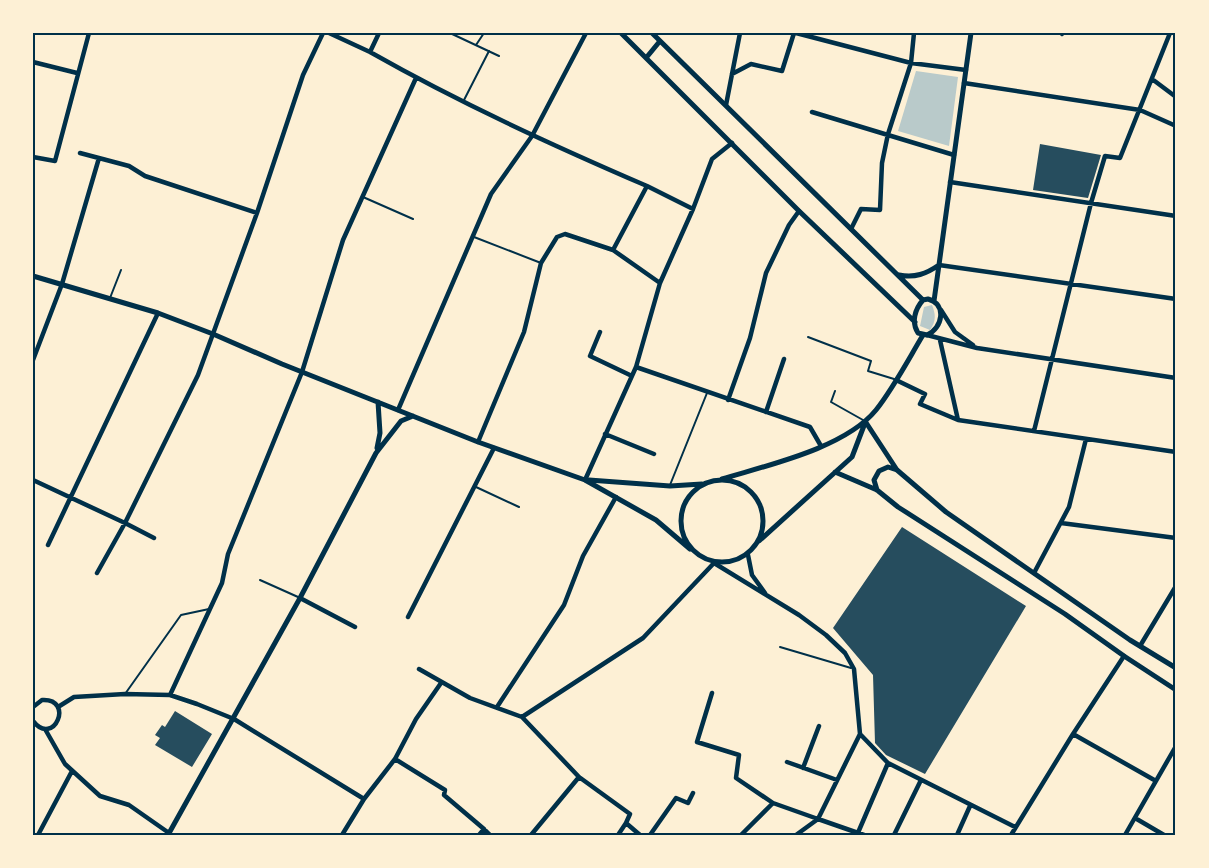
<svg xmlns="http://www.w3.org/2000/svg" width="1209" height="868" viewBox="0 0 1209 868" font-family="Ubuntu,sans-serif">
<style>
.green{fill:#b9caca}
.building{fill:#264d5e}
.lines{fill:none;stroke-linecap:round;stroke-linejoin:round}
.service{stroke:#003049;stroke-width:2}
.minor{stroke:#003049;stroke-width:4.5}
.tertiary{stroke:#003049;stroke-width:5}
.neatline{fill:none;stroke:#003049;stroke-width:2}
</style>
<rect width="100%" height="100%" fill="#fdf0d5"/>
<path class="green" d="M 916,71 L 958,77 L 949,146 L 898,131 Z
M 932,305 C 936,315 936,321 930,330 L 920,326 L 924,307 Z"/>
<path class="building" d="M 1040,144 L 1101,155 L 1088,198 L 1033,190 Z
M 902,527 L 1026,606 L 925,774 L 886,755 L 875,743 L 873,675 L 833,628 Z
M 175,711 L 212,734 L 192,767 L 155,745 L 160,738 L 155,735 L 162,725 L 165,727 Z"/>
<g class="lines">
<path class="service" d="M 450,33 L 499,56
M 476,45 L 484,33
M 463,102 L 489,51
M 363,197 L 413,219
M 474,237 L 541,263
M 110,298 L 121,270
M 808,337 L 871,361 L 868,371 L 894,379
M 835,391 L 831,402 L 863,420
M 670,485 L 707,393
M 476,487 L 519,507
M 260,580 L 298,597
M 780,647 L 851,668
M 125,694 L 181,615 L 209,609"/>
<path class="minor" d="M 329,33 L 370,52
M 379,33 L 370,52 C 460,103 552,145 647,186
M 796,33 L 911,63 L 966,70
M 1062,34 L 1063,33
M 33,62 L 77,73
M 732,74 L 751,64 L 782,71 L 794,33
M 1152,79 L 1176,97
M 964,83 L 1140,110 L 1176,126
M 726,105 L 740,33
M 812,112 L 954,155
M 80,153 L 129,166 L 145,176 L 257,213
M 33,157 L 55,161 L 89,33
M 950,182 L 1176,216
M 851,229 L 861,209 L 880,210 L 882,163 L 888,134 L 911,63 L 914,33
M 939,265 L 1176,299
M 660,283 L 613,250 L 647,186 L 693,209
M 941,310 L 955,332 L 973,345
M 600,332 L 590,356 L 632,376
M 927,335 L 977,348 L 1176,378
M 940,340 L 958,420
M 33,360 L 62,284 L 99,158
M 636,367 L 810,427 L 821,446
M 896,380 L 925,394 L 920,404 L 958,420 L 1176,452
M 728,400 L 750,338 L 766,273 L 789,225 L 799,211
M 398,410 L 491,194 L 532,136 L 586,33
M 766,412 L 784,359
M 1034,431 L 1091,203 L 1105,156 L 1120,158 L 1170,33
M 605,434 L 654,454
M 478,442 L 524,332 L 541,263 L 557,237 L 565,234 L 613,250
M 33,480 L 125,523 L 154,538
M 585,480 L 636,367 L 660,283 L 693,209 L 712,159 L 732,143
M 1061,523 L 1176,538
M 48,545 L 158,313
M 748,555 L 752,575 L 765,593
M 97,573 L 125,523 L 198,375 L 257,213 L 303,75 L 323,33
M 1034,573 L 1069,507 L 1086,439
M 300,598 L 355,627
M 408,617 L 494,448
M 1140,646 L 1176,586
M 419,669 L 470,698 L 522,717 L 579,777 L 630,814 L 626,823
M 712,693 L 697,742 L 739,755 L 736,778 L 773,803
M 170,695 L 222,583 L 228,554 L 302,372 L 343,240 L 416,78
M 33,707 L 42,700 C 75,698 54,748 33,721
M 58,707 L 74,697 L 125,694 L 170,695 L 197,704 L 234,719 L 364,799
M 497,707 L 564,605 L 583,556 L 616,497
M 522,717 L 643,638 L 714,563 L 799,615 L 826,635 L 845,653 L 854,669 L 860,734 L 888,763 L 1015,827
M 45,729 L 65,764 L 100,796 L 129,805 L 169,833
M 1073,734 L 1156,781
M 395,759 L 445,790 L 444,795 L 484,829
M 787,762 L 837,780
M 803,768 L 819,726
M 1135,818 L 1164,835
M 38,835 L 72,771
M 342,835 L 364,799 L 395,759 L 416,719 L 441,683
M 479,835 L 484,829 L 490,835
M 531,835 L 579,777
M 618,835 L 626,823 L 640,835
M 650,835 L 676,798 L 688,803 L 693,793
M 741,835 L 773,803 L 818,819 L 860,734
M 796,835 L 818,819 L 864,835
M 857,835 L 888,763
M 894,835 L 921,780
M 957,835 L 970,806
M 1011,835 L 1073,734 L 1124,656
M 1125,835 L 1176,746"/>
<path class="tertiary" d="M 621,33 L 799,211 L 915,322
M 652,33 L 923,300
M 646,58 L 660,41
M 899,275 C 915,278 926,274 939,265
M 33,276 L 158,313 L 213,334 L 282,364 L 478,442 L 585,480 L 656,520 L 690,549
M 928,299 C 947,304 943,328 927,335 L 918,333 C 911,322 915,309 923,300 Z
M 934,301 L 971,33
M 865,421 L 897,470 L 946,512 L 1130,640 L 1176,668
M 377,448 L 380,433 L 378,402
M 835,472 L 877,490 L 898,507 L 1065,614 L 1124,656 L 1176,690
M 722,479 C 768,465 845,448 876,410 C 894,387 908,360 923,335
M681 521a41 41 0 1 1 82 0a41 41 0 1 1-82 0Z
M 589,480 L 670,486 L 702,484
M 877,490 L 874,480 L 879,471 L 888,467 L 897,470
M 759,541 L 852,457 L 865,423
M 168,835 L 300,598 L 376,453 L 401,421 L 413,416"/>
</g>
<rect width="1209" height="868" fill="none" stroke="#fdf0d5" stroke-width="69"/>
<rect x="34" y="34" width="1140" height="800" class="neatline"/>
</svg>
